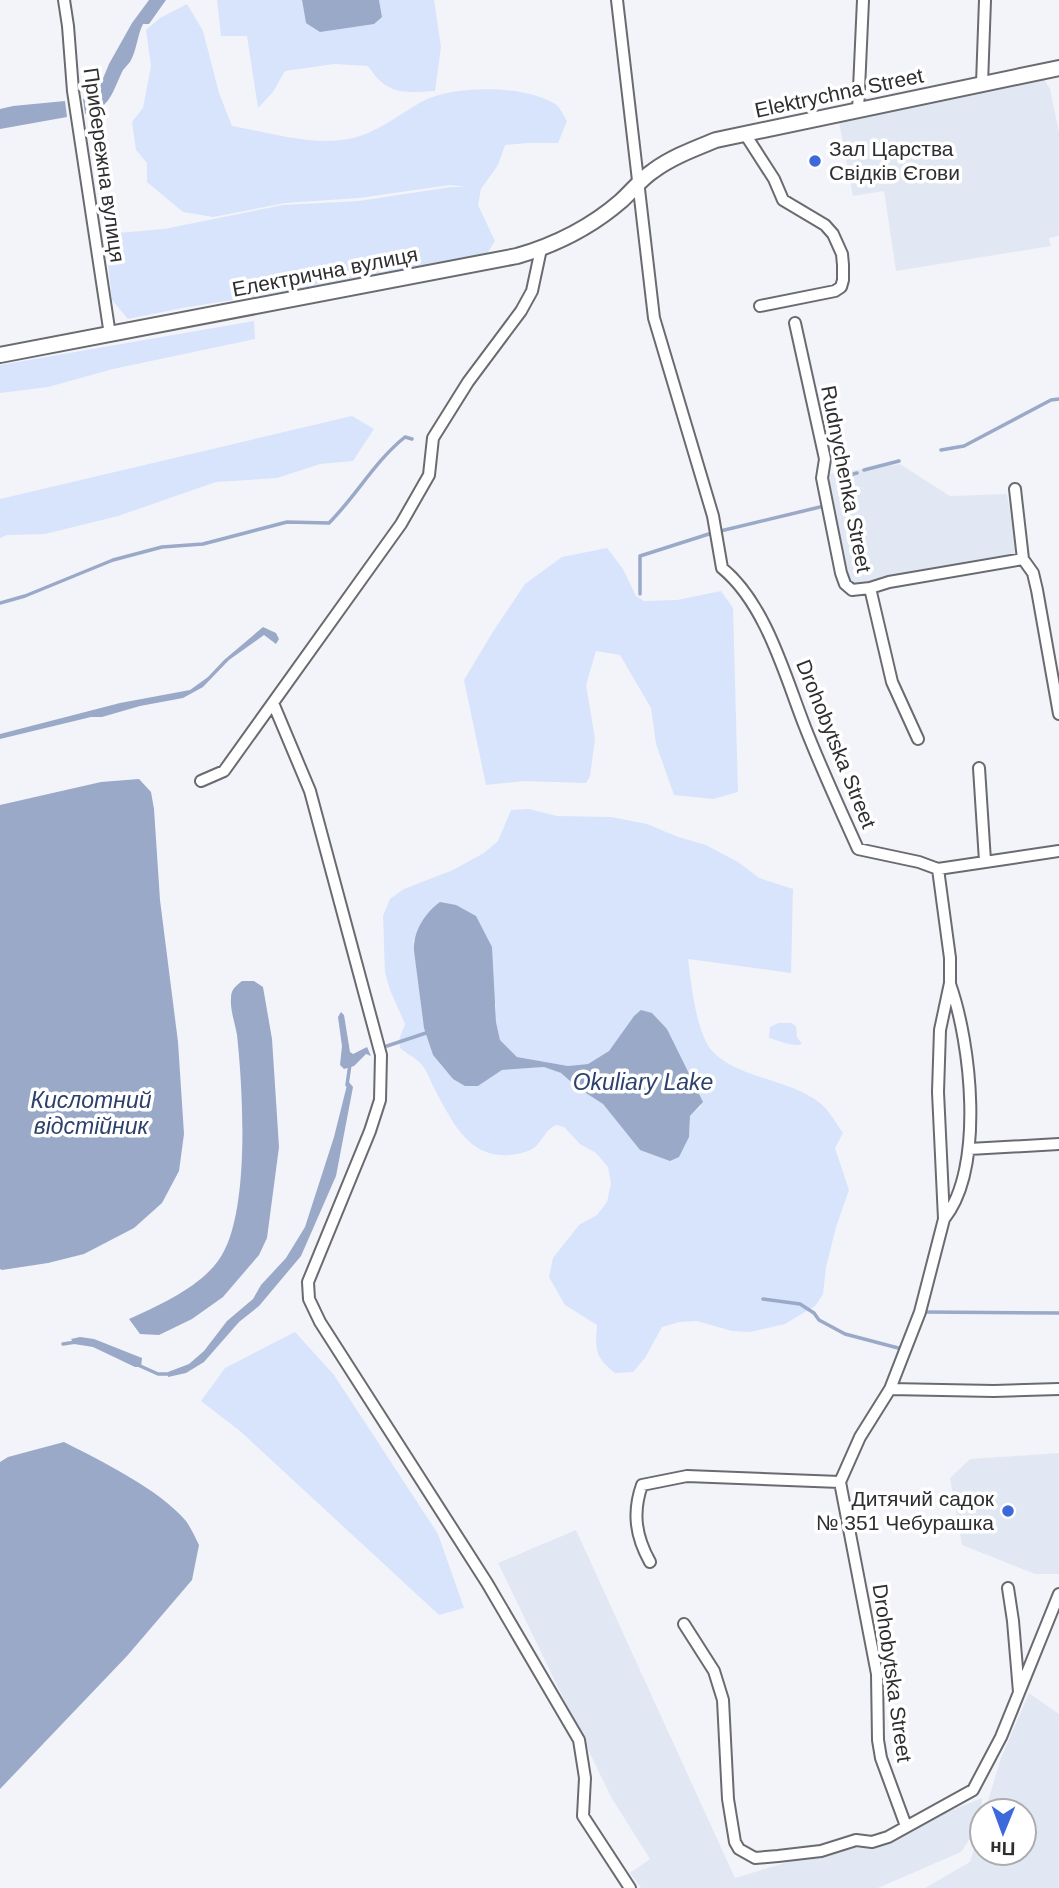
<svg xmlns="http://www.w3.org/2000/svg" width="1059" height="1888" viewBox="0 0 1059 1888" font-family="Helvetica,sans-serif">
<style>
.built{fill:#e2e8f3}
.green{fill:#d8e4fc;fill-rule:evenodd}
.water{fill:#9aa9c8}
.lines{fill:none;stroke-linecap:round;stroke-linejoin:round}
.stream{stroke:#9aa9c8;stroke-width:3.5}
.street-casing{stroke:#696b6f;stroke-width:14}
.secondary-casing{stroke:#696b6f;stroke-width:18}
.street{stroke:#fff;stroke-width:10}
.secondary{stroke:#fff;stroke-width:14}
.poi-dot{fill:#3d69da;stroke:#fff;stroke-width:2.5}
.labels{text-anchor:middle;stroke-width:7;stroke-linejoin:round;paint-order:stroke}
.street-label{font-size:21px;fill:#2f2f31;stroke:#fff}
.poi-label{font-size:21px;fill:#2f2f31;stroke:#fff;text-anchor:start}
.water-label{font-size:23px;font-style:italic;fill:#2e416c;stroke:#fff}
</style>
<rect width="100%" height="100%" fill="#f2f4f9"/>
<path class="built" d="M 1044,79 L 1050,89 L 1059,132 L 1059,236 L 1049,238 L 1051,246 L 896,271 L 884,191 L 853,196 L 839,122 L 920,103 Z
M 900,464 L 950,496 L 1007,494 L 1018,556 L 849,585 L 828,474 Z
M 1059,1453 L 1059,1574 L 1035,1574 L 962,1545 L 950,1478 L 970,1459 Z
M 576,1530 L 735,1878 L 844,1845 L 890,1835 L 982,1798 L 981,1822 L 961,1852 L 878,1888 L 641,1888 L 630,1873 L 650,1859 L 611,1797 L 498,1563 Z
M 1029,1693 L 1059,1714 L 1059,1888 L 925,1888 L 970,1862 L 982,1822 L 982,1853 L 1024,1853 L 1024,1811 L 985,1811 L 1001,1758 Z"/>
<path class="green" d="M 217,0 L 302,0 L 306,22 L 382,17 L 379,0 L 434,0 L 441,47 L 435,91 C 403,93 387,95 368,66 L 334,64 L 285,71 L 273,92 L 258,108 L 247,36 L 221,36 Z
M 187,4 L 203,31 L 219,93 L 232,126 C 268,132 311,146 348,139 C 377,134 400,113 425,100 C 457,85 524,85 555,104 C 560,107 564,116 567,121 L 558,143 L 527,143 L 505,145 L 498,165 L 481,189 L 478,205 L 495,241 L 483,260 L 182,308 L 128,319 L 112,300 L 105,234 L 164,229 L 283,205 L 359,201 L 451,187 L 465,187 L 450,185 L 359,198 L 285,203 L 213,217 L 183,212 L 147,182 L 147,163 L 136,150 L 132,122 L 143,108 L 151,66 L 146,30 L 160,18 Z
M 254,321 L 255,339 L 113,369 L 48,387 L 0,393 L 0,365 Z
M 352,416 L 374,429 L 353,461 L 320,464 L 277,478 L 216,482 L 118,516 L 45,534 L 7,535 L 0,538 L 0,499 Z
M 607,548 L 623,569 L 636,596 L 644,601 L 677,600 L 721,591 L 733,608 L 738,792 L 713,799 L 674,795 L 656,744 L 651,708 L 620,655 L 596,651 L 586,685 L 595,739 L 590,776 L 586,783 L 524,781 L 486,785 L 464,680 L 494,630 L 525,584 L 562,557 Z
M 529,809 L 557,816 L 611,817 L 647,824 L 678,837 L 706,845 L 738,862 L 759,878 L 793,889 L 791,973 L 688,959 C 691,983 696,1034 713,1052 C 738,1078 792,1080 820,1103 C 829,1110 836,1123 843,1133 L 835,1148 L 849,1190 L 836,1227 L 826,1267 L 823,1294 L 815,1306 L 785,1324 L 750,1332 L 732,1331 L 697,1321 L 679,1322 L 662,1327 L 645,1358 L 633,1372 L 615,1373 C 595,1357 595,1350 597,1325 L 565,1305 L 549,1277 L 553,1258 L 579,1225 L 597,1215 L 607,1202 L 611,1184 L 608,1167 L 596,1153 L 580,1144 L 564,1127 L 556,1125 C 542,1131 542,1148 525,1152 C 473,1167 455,1127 434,1088 C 430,1080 427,1070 421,1064 C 417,1059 406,1053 400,1048 L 399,1040 L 405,1024 L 390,990 L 385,972 L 383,916 L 390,899 L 404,889 L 453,870 L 484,853 L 498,841 L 511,810 ZM 413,939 L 496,1004 L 496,1022 L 500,1040 L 517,1057 L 568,1066 L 588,1064 L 609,1051 L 634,1016 L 667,1029 L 701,1106 L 690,1116 L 689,1137 L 640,1150 L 603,1104 L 578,1088 L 561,1073 L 544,1067 L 502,1070 L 478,1086 L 453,1079 L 433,1055 L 423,1022 Z
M 778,1023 L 791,1023 L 796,1026 L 797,1037 L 802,1044 C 794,1048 778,1040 769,1038 L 770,1027 Z
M 295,1332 L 334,1375 L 438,1534 L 464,1608 L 439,1615 L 240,1431 L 201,1401 L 225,1368 Z"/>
<path class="water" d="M 149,0 L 166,0 L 149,24 L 143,24 C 137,36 137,50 130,62 C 130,62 123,70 123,70 C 113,90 110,110 85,114 L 83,99 L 92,97 L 97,93 L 109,64 L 132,23 Z
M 302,0 L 379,0 L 382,17 L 374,24 L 320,32 L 306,23 Z
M 65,101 L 67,117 L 0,129 L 0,109 L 13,106 Z
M 263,627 L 276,633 L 279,639 L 276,644 L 264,635 L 229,660 L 203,687 L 183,698 L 140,706 L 102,717 L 91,717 L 0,739 L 0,734 L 120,703 L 190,690 L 208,677 L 224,660 Z
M 139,779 L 151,792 L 154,809 L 160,900 L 178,1042 L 184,1134 L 179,1171 L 162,1203 L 134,1228 L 84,1254 L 48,1263 L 2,1270 L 0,1269 L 0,805 L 101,782 Z
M 440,902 L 456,905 L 476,916 L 492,947 L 496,1022 L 500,1040 L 517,1057 L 568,1066 L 588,1064 L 609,1051 L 634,1016 L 641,1010 L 652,1013 L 667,1029 L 703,1102 L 690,1116 L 689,1137 L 679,1157 L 670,1161 L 640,1150 L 603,1104 L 578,1088 L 561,1073 L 544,1067 L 502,1070 L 478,1086 L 465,1086 L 453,1079 L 433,1055 L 424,1028 L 414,951 C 413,931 425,913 440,902 Z
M 242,981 L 254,981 L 263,987 L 272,1039 L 279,1147 L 267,1238 L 259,1255 L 223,1297 L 192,1319 L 159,1335 L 140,1334 L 129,1319 C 160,1305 198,1288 218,1261 C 251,1218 243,1089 237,1035 C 235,1023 230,1010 231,998 C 231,989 236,986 242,981 Z
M 341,1012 L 344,1015 L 350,1052 L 353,1054 L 367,1047 L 371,1056 L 366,1054 L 354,1066 L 344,1069 L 340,1065 L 342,1046 L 338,1017 Z
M 348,1081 L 353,1087 L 336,1176 L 301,1256 L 259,1306 L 239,1322 L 204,1362 L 186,1373 L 168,1377 L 168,1372 L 189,1364 L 204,1351 L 227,1321 L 253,1299 L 261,1285 L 286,1258 L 305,1227 L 334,1137 Z
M 80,1337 L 94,1339 L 142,1358 L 141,1367 L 135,1367 L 93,1347 L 74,1344 L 71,1339 Z
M 64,1442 C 101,1461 159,1489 186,1521 C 191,1528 195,1537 199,1545 L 192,1580 L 127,1656 L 0,1789 L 0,1462 L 8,1457 Z"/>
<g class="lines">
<path class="stream" d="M 941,450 L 964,446 L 1051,400 L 1059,399
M 864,470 L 899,461
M 841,477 L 857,473
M 640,594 L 640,556 L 712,533 L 820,507
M 0,603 L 25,596 L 113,560 L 162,547 L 203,544 L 287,522 L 329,523 C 356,496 375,461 405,437 L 412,439
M 387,1046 L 426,1033
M 347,1085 L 350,1064
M 763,1299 L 800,1304 L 814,1313 L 819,1320 L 845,1334 L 902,1349
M 923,1312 L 1059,1313
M 63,1344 L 76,1342
M 138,1365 L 158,1374 L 171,1374"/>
<g class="street-casing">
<path id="street" d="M 64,0 L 68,26 L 73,91 L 110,335
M 617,0 L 654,318 L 713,516 L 722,568 C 766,604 785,676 805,727 C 821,768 840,809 858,849 L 919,862 L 938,869 L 950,958 L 950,983 L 940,1030 L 938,1092 L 944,1219 L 920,1312 L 890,1389 L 860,1437 L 840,1482 L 877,1674 L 878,1740 L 881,1758 L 906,1826
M 982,84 L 985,0
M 858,111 L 863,0
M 745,134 L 774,179 L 783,200 L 825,225 L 833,234 L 842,254 L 843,265 L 843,280 L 841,287 L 835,291 L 760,306
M 795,323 L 825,459 L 822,478 L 841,573 L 845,584 L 852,590 L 870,588 L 892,682 L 918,739
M 1015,489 L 1023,559
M 870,588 L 889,582 L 1023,559 L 1033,573 L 1037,590 L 1059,714
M 273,703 L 310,791 L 381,1055 L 380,1100 L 370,1131 L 308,1282 L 309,1299 L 320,1322 L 487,1583 L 579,1740 L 585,1778 L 583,1816 L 630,1888
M 979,768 L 985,861
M 201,781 L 224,771 L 401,524 L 429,475 L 433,438 L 468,382 L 521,311 L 532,291 L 541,249
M 938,869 L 1059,851
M 969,1149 L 1059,1144
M 944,1219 C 985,1168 971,1043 950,984
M 890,1389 L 994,1391 L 1059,1389
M 650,1562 C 636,1537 632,1513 642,1485 L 687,1476 L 840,1482
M 1008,1588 L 1013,1621 L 1019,1692
M 684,1624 L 714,1671 L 723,1700 L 728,1799 L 735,1842 L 739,1849 L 755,1858 L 778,1856 L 821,1851 L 856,1840 L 872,1842 L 888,1837 L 973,1790 L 1001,1737 L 1059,1594"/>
</g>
<g class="secondary-casing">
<path id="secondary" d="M 0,355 L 517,256 C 555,245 591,227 621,201 C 632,191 641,179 653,171 C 672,157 694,149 716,140 L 1059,68"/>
</g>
<use href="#street" class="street"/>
<use href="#secondary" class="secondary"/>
</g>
<g class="poi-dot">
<circle cx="815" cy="161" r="7"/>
<circle cx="1008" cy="1511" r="7"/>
</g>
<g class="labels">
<g class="street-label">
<text transform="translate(839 93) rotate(-12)" y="7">Elektrychna Street</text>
<text transform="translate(104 165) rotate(82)" y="7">Прибережна вулиця</text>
<text transform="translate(325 272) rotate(-11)" y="7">Електрична вулиця</text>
<text transform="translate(846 479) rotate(79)" y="7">Rudnychenka Street</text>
<text transform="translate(836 744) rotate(68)" y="7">Drohobytska Street</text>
<text transform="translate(892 1673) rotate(82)" y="7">Drohobytska Street</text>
</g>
<g class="poi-label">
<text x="829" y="156">Зал Царства<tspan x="829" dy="24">Свідків Єгови</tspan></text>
<text x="994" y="1506" text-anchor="end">Дитячий садок<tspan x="994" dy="24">№ 351 Чебурашка</tspan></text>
</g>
<g class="water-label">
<text x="643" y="1090">Okuliary Lake</text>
<text x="91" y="1108">Кислотний<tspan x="91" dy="26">відстійник</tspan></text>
</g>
</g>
<g transform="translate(1003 1832) rotate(181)"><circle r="33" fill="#ffffff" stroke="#acacad" stroke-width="2"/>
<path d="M0-5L12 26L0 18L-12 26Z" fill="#3d69da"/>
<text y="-10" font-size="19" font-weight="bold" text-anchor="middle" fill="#2f2f31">Пн</text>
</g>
</svg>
